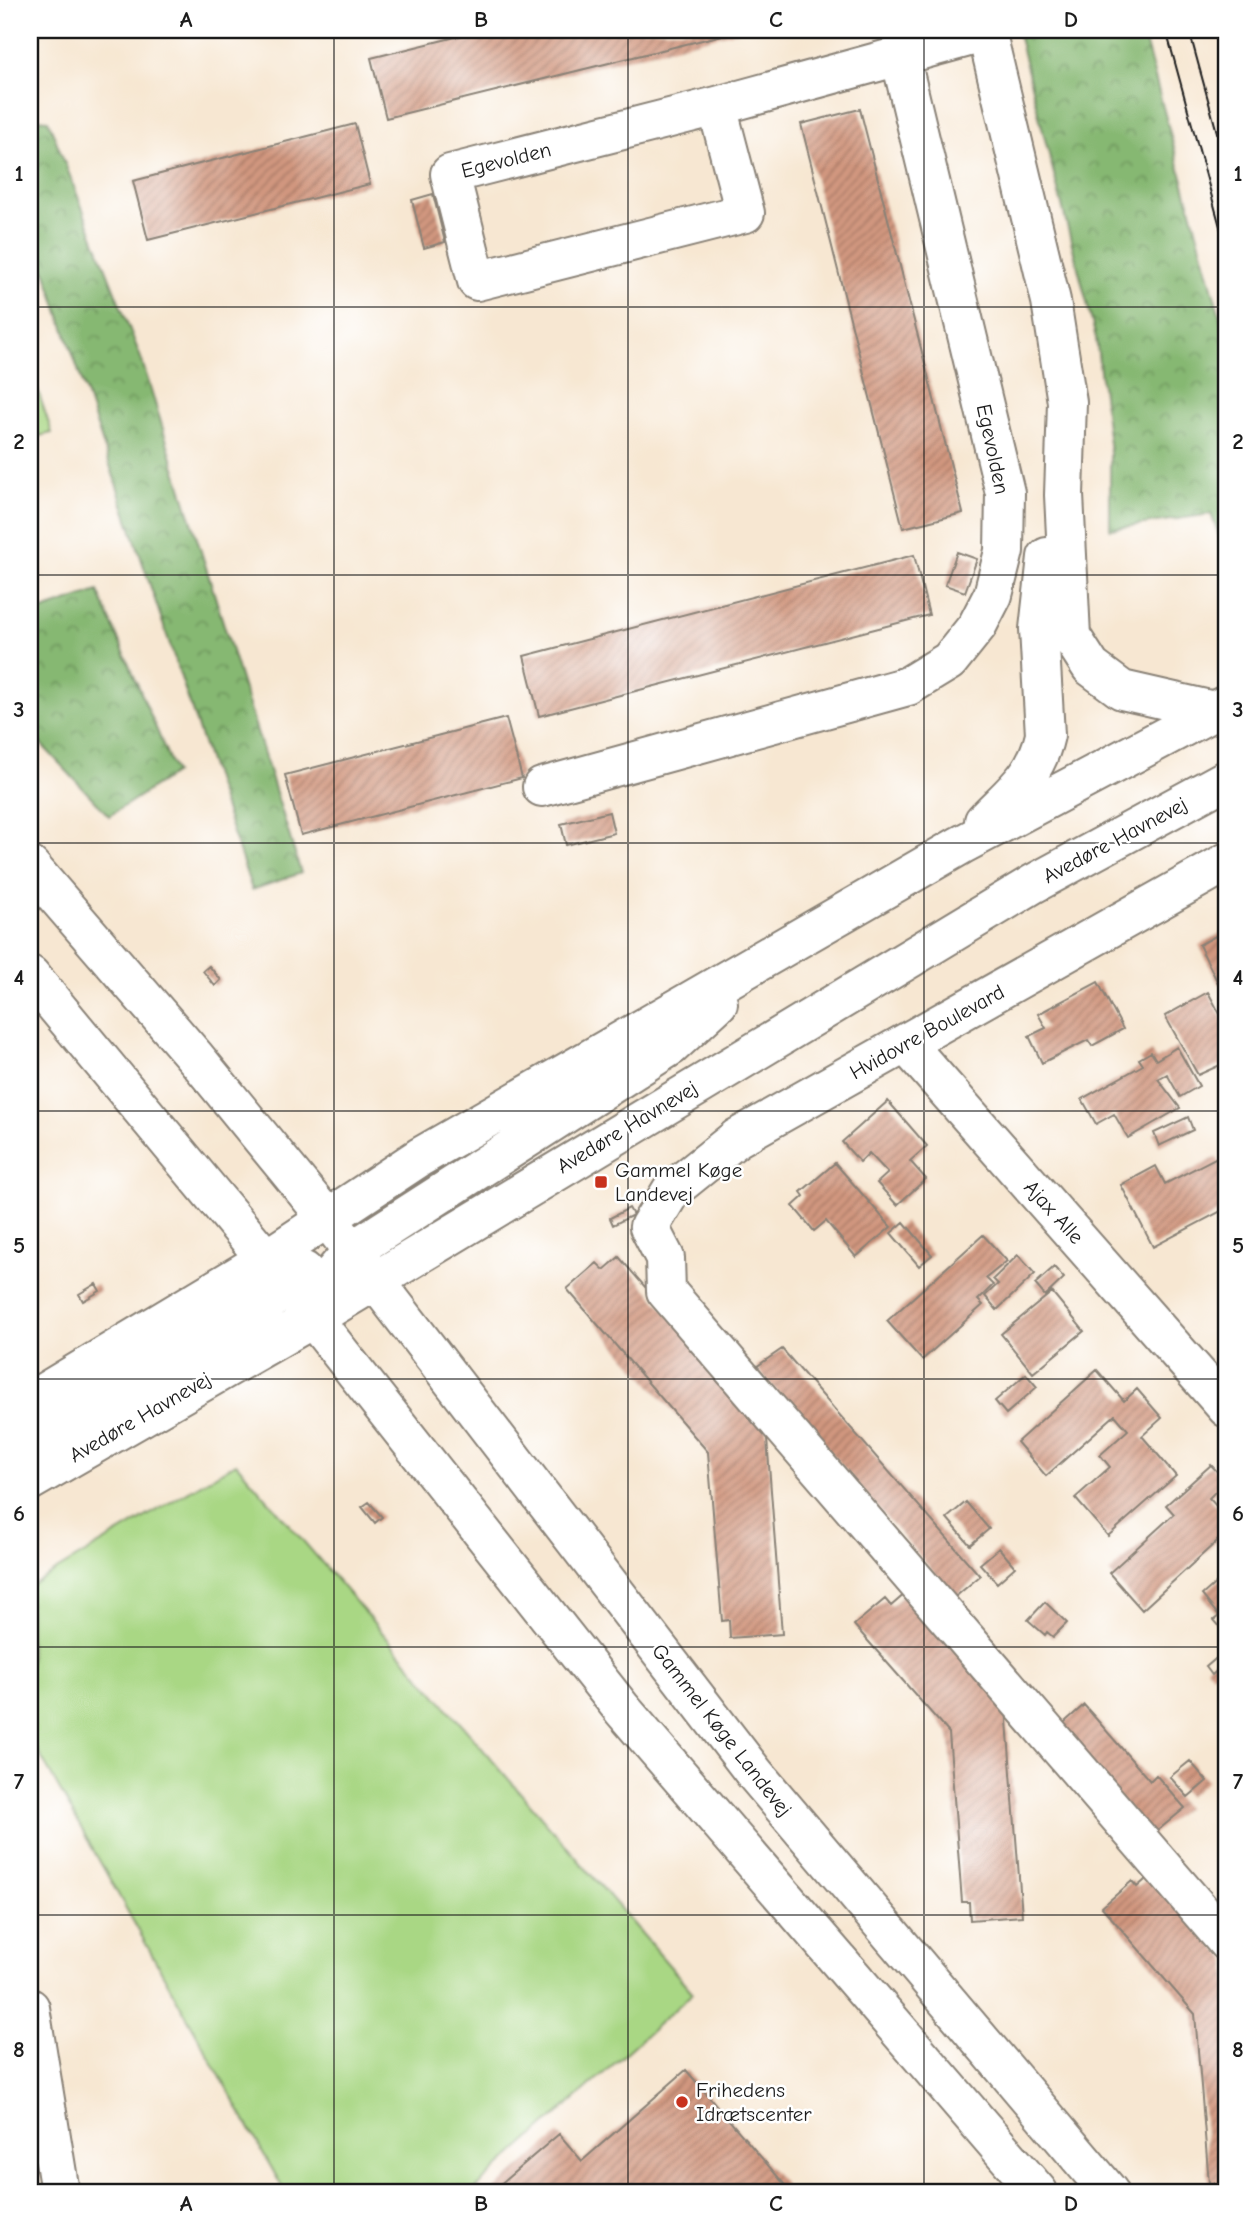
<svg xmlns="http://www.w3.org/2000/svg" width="1257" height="2222" viewBox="0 0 1257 2222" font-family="'Comic Neue',sans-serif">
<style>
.green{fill:#a9d784;stroke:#627a50;stroke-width:2}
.forest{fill:url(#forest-crowns);stroke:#516a47;stroke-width:2}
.building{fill:url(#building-hatch)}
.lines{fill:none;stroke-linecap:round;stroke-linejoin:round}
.street-casing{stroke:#8a8277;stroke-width:42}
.secondary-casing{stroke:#8a8277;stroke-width:42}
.street{stroke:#fff;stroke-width:38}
.secondary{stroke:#fff;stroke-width:38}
.tram{stroke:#1c1c1c;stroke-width:2}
.grid{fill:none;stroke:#1c1c1c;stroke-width:2;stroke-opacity:0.55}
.poi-dot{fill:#c8321e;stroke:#fff;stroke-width:2.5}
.labels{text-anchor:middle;stroke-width:5;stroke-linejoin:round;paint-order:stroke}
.street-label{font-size:21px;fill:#1c1c1c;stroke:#fff}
.poi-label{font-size:21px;fill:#1c1c1c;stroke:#fff;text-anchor:start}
.neatline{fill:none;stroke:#1c1c1c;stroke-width:2.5}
.grid-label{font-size:23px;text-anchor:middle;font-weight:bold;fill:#1c1c1c}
</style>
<defs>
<pattern id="forest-crowns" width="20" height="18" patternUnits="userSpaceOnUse" patternTransform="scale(1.75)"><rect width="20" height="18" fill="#86b872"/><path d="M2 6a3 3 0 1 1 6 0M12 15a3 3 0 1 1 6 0" fill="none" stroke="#6d955d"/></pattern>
<pattern id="building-hatch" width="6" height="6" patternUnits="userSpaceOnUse" patternTransform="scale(1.75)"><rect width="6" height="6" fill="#d1977f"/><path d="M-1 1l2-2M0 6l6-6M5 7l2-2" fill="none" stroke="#a97a67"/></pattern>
</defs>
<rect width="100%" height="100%" fill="#fff"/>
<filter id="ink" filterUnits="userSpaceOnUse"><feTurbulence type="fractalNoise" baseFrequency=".0143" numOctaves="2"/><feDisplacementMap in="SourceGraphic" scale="14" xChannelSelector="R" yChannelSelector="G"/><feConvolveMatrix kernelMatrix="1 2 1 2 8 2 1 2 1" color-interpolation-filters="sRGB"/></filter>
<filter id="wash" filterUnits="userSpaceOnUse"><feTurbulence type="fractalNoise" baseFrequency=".00686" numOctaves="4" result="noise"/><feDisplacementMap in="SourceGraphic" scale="28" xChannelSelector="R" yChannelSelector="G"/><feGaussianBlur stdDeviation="1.57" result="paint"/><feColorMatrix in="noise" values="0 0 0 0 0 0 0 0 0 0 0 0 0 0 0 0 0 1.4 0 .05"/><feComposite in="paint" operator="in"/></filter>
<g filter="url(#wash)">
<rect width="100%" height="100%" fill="#f7e7d2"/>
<path class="green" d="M 30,367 L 52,433 L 30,438 Z
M 236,1463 L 693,1993 L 471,2192 L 285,2192 L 30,1737 L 30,1586 Z"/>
<path class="forest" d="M 1017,30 L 1142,30 L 1227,342 L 1227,558 L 1211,514 L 1110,529 L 1110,452 L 1096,338 Z
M 30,95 L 36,119 L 48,120 L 141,358 L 301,873 L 252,890 L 30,226 Z
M 98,591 L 175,773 L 109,816 L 30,732 L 30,601 L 40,611 Z"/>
<g id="blocks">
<path class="building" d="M 484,30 L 739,30 L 739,31 L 386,118 L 371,58 Z
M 860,109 L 963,513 L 903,528 L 801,124 Z
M 355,124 L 370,184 L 148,240 L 133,181 Z
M 433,194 L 445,242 L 424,248 L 412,200 Z
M 957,552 L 977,559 L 965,592 L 945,585 Z
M 914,555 L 929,615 L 539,716 L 524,656 Z
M 506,718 L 522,778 L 301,835 L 285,775 Z
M 609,812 L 614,833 L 566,845 L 561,824 Z
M 1223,932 L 1227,941 L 1227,981 L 1219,985 L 1199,945 Z
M 209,966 L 221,980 L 215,986 L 203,971 Z
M 1098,982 L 1123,1029 L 1092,1046 L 1088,1040 L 1042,1063 L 1029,1036 L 1046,1028 L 1038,1014 Z
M 1208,992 L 1227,1027 L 1227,1062 L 1198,1075 L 1165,1016 Z
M 1177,1047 L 1199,1086 L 1180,1097 L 1167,1074 L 1158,1079 L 1180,1108 L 1128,1138 L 1114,1114 L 1096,1124 L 1082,1099 L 1143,1065 L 1139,1059 L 1151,1052 L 1156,1060 Z
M 888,1101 L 927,1146 L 910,1161 L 926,1179 L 897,1205 L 877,1183 L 888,1173 L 869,1153 L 860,1162 L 842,1142 Z
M 1188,1117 L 1193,1130 L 1159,1146 L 1154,1133 Z
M 1217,1157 L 1227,1177 L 1227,1208 L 1153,1247 L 1121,1185 L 1156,1166 L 1165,1184 Z
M 835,1163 L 891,1227 L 856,1257 L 826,1221 L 814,1231 L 793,1206 L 804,1196 L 801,1192 Z
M 629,1208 L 633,1215 L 613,1225 L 610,1218 Z
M 904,1222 L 932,1255 L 919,1266 L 891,1233 Z
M 983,1235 L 1007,1261 L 986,1278 L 993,1285 L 978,1300 L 983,1305 L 922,1360 L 887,1321 Z
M 1018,1255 L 1035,1274 L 997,1310 L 985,1296 L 998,1284 L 993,1279 Z
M 619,1257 L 766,1426 L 782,1634 L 730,1638 L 729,1620 L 722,1621 L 708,1452 L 567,1289 L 597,1263 L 604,1270 Z
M 1054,1267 L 1064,1278 L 1045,1296 L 1035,1284 Z
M 96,1284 L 100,1291 L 83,1301 L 79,1294 Z
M 1052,1292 L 1084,1331 L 1033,1373 L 1001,1334 Z
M 782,1349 L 980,1576 L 955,1597 L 756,1367 Z
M 1097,1370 L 1124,1401 L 1137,1389 L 1162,1418 L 1142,1436 L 1176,1476 L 1108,1536 L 1075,1498 L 1110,1467 L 1100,1455 L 1128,1430 L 1115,1415 L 1046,1476 L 1017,1442 Z
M 1026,1374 L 1037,1387 L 1006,1414 L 995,1401 Z
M 1211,1465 L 1226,1481 L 1209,1498 L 1227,1518 L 1227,1532 L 1142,1610 L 1109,1573 L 1174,1514 L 1166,1505 Z
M 369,1502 L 382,1517 L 375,1523 L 362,1507 Z
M 966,1502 L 989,1529 L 970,1545 L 947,1518 Z
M 999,1548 L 1015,1567 L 997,1583 L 980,1564 Z
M 1227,1573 L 1227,1635 L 1214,1620 L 1219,1616 L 1202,1595 Z
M 906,1593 L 1006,1708 L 1022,1916 L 970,1920 L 969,1902 L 962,1902 L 949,1733 L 854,1625 L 885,1599 L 891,1606 Z
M 1045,1602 L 1067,1623 L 1053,1637 L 1047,1632 L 1045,1635 L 1028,1620 Z
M 1227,1649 L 1227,1662 L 1212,1675 L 1206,1667 Z
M 1084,1705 L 1150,1781 L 1156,1775 L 1185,1808 L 1151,1836 L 1058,1728 Z
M 1190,1761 L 1207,1781 L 1188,1797 L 1170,1777 Z
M 1152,1874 L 1227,1960 L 1227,2192 L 1215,2192 L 1214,2183 L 1209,2183 L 1195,2014 L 1102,1907 L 1132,1881 L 1137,1887 Z
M 686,2070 L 791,2192 L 491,2192 L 559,2134 L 582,2161 Z"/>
</g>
</g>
<g filter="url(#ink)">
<use href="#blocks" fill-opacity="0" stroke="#8a8277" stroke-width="2"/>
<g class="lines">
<g class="street-casing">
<path id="street" d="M 717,106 L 745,213 L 477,281 L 450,174 L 717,106 L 987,32
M 542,787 L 908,686 L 949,661 L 977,626 L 993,595 L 1004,551 L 1005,493 L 900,56
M 1227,862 L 737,1138 L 671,1191 L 649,1227 L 665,1258 L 666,1291 L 1227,1942
M 906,1044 L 1227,1408
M 30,2008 L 60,2192"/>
</g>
<g class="secondary-casing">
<path id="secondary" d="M 986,30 L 1051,301 L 1067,402 L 1064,495 L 1071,636 L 1091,667 L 1122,690 L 1214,711
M 984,821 C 1012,792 1036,776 1045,735 L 1039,629 L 1047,557
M 30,866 L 196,1058 L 327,1218 L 755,1774 L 1109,2192
M 30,975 L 266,1259 L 622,1709 L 1038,2192
M 312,1319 L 323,1285 L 353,1250 L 671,1046 L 718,1003
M 30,1401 L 266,1259 L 420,1157 L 961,845 L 1227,704
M 30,1444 L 231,1324 L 288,1288 L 304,1271
M 30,1481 L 312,1319 L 1033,884 L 1227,779"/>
</g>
<use href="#street" class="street"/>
<use href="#secondary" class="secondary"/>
<path class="tram" d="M 1166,30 L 1227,252
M 1189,30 L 1227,169"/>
</g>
</g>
<path class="grid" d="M 334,30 L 334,2192M 628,30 L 628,2192M 924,30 L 924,2192M 30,307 L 1227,307M 30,575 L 1227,575M 30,843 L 1227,843M 30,1111 L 1227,1111M 30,1379 L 1227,1379M 30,1647 L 1227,1647M 30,1915 L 1227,1915"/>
<g class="poi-dot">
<rect x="594" y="1175" width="14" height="14" rx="3.5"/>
<circle cx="682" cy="2102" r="7"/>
</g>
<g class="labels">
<g class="street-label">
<text transform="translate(506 160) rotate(-14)" y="7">Egevolden</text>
<text transform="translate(993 449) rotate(78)" y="7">Egevolden</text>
<text transform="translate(1115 840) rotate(-28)" y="7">Avedøre Havnevej</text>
<text transform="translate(927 1032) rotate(-29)" y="7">Hvidovre Boulevard</text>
<text transform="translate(627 1127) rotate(-31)" y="7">Avedøre Havnevej</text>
<text transform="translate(1054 1212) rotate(48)" y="7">Ajax Alle</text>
<text transform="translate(140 1417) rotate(-30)" y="7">Avedøre Havnevej</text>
<text transform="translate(722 1730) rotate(52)" y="7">Gammel Køge Landevej</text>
</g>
<g class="poi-label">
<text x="615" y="1177">Gammel Køge<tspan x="615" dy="24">Landevej</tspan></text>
<text x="696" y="2097">Frihedens<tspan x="696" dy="24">Idrætscenter</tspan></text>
</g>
</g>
<rect width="1257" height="2222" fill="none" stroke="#fff" stroke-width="77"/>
<rect x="38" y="38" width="1180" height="2146" class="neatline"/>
<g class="grid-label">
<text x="186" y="27">A</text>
<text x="481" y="27">B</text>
<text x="776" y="27">C</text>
<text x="1071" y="27">D</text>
<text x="19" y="181">1</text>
<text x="1238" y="181">1</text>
<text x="19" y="449">2</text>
<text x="1238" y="449">2</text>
<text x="19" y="717">3</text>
<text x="1238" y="717">3</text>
<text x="19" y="985">4</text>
<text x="1238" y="985">4</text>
<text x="19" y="1253">5</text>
<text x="1238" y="1253">5</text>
<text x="19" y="1521">6</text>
<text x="1238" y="1521">6</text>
<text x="19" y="1789">7</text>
<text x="1238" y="1789">7</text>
<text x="19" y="2057">8</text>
<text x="1238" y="2057">8</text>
<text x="186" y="2211">A</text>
<text x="481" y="2211">B</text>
<text x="776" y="2211">C</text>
<text x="1071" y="2211">D</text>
</g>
</svg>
